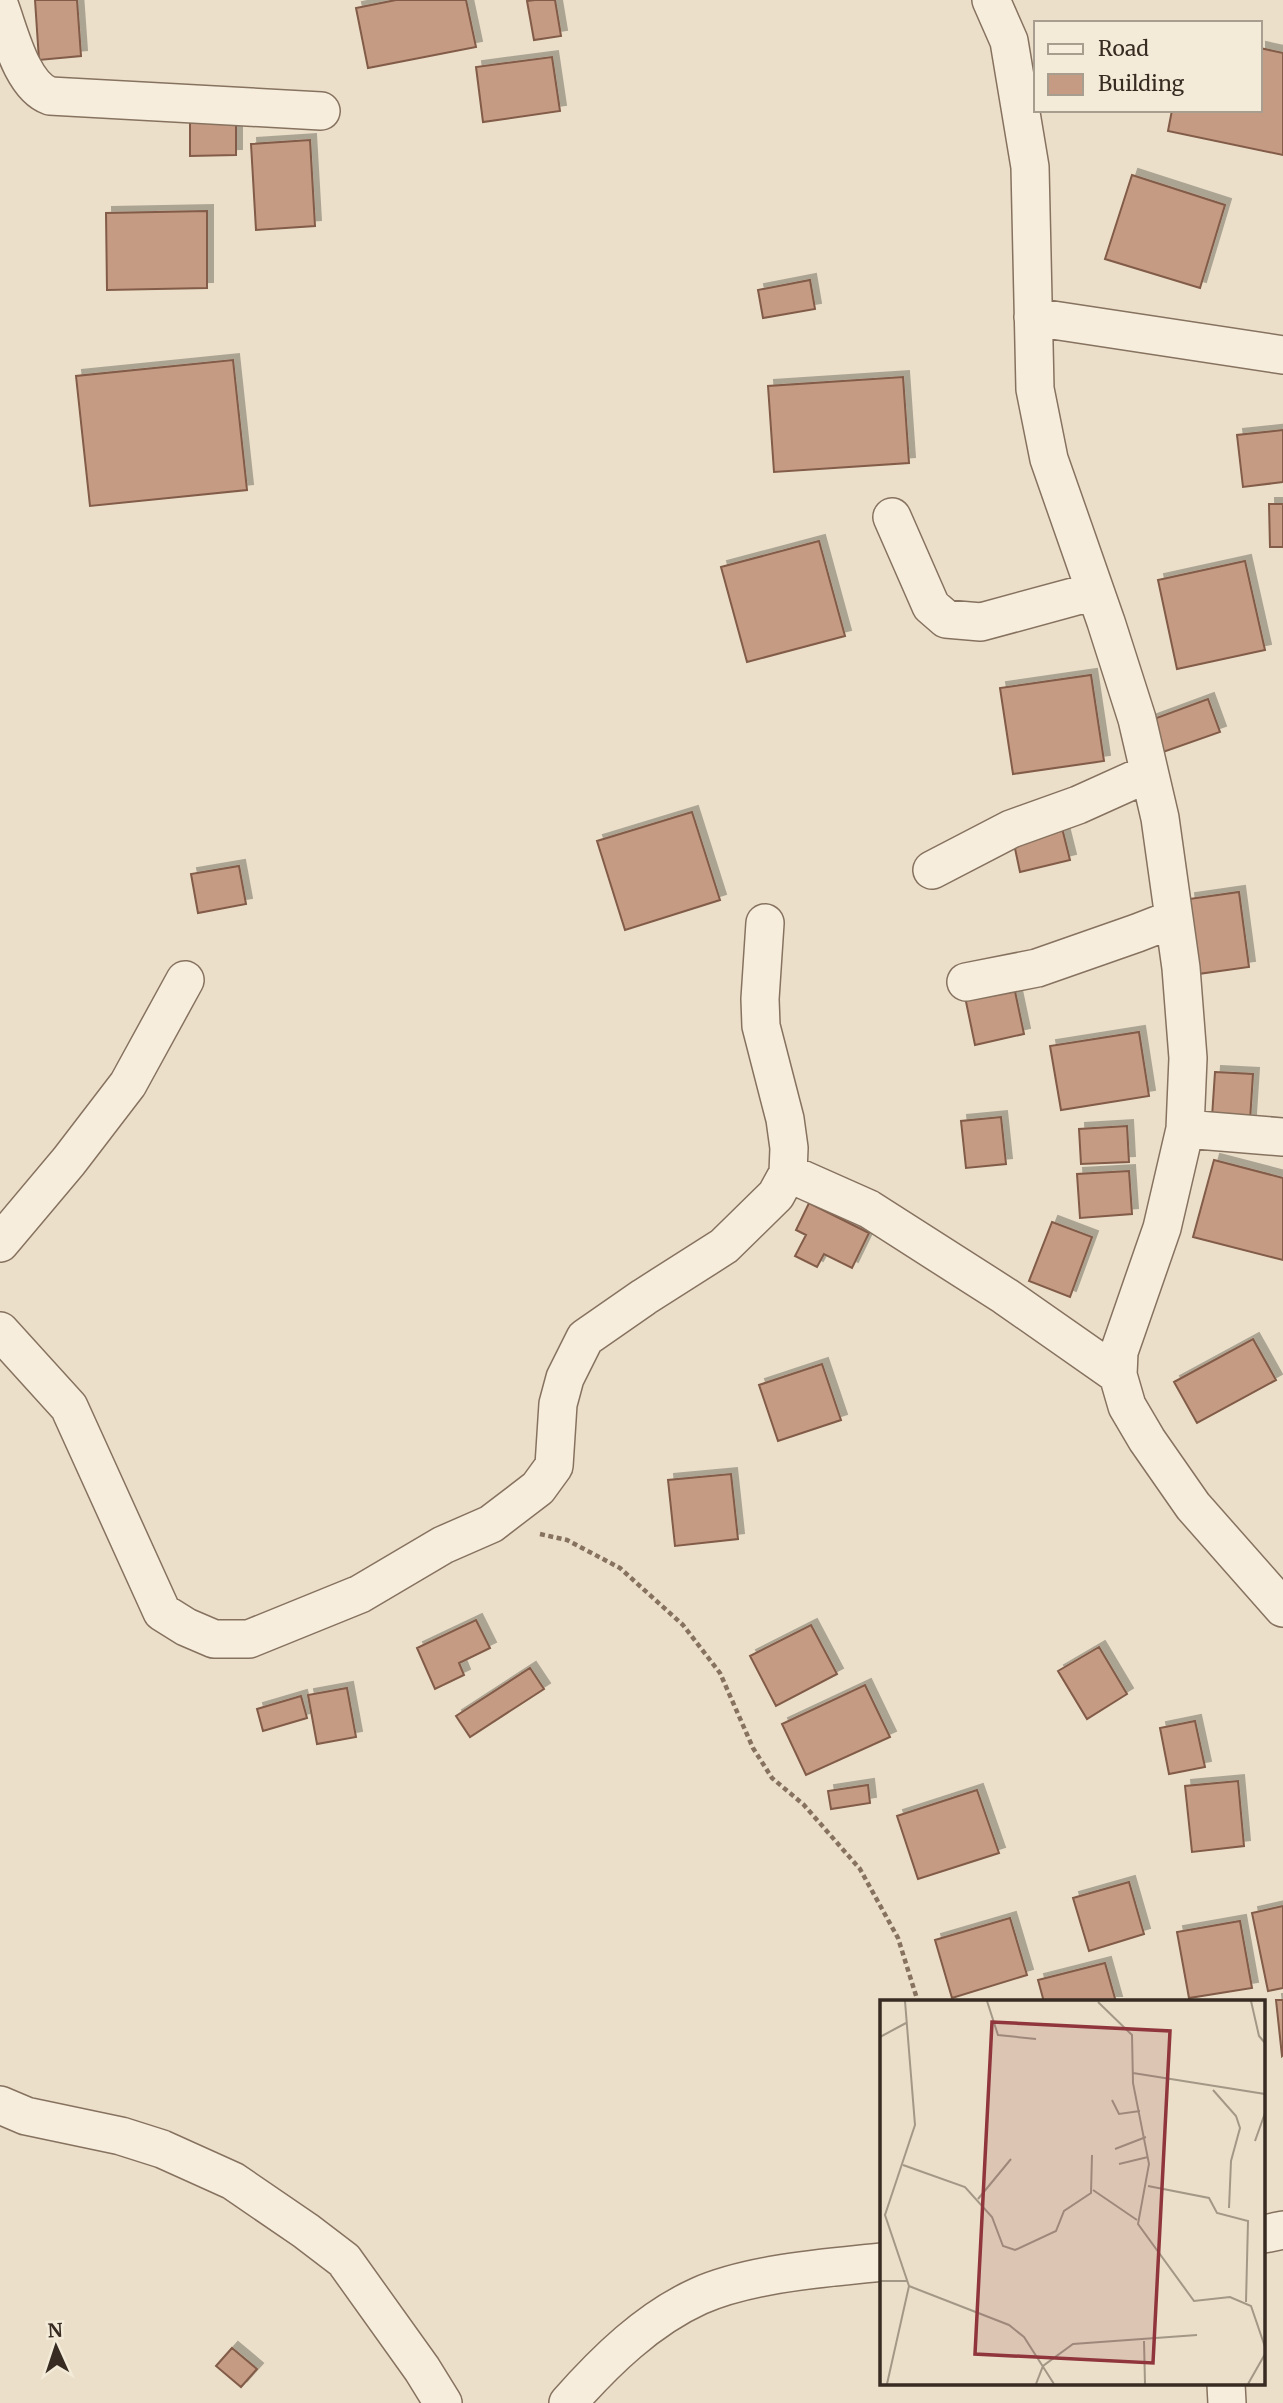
<svg xmlns="http://www.w3.org/2000/svg" width="1283" height="2403" viewBox="0 0 1283 2403" font-family="Merriweather,serif">
<style>
.building{fill:#c59b83;stroke:#825c48;stroke-width:2;filter:url(#shadow)}
.lines{fill:none;stroke-linecap:round;stroke-linejoin:round}
.minor-casing{stroke:#86725f;stroke-width:40}
.path{stroke:#86725f;stroke-width:4.5;stroke-dasharray:5 3.5;stroke-linecap:butt}
.minor{stroke:#f6eddc;stroke-width:37}
.inset-road{fill:none;stroke:#a39786;stroke-width:2}
.view{fill:#8f353b;fill-opacity:0.15;stroke:#8f353b;stroke-width:3.5}
.inset-edge{fill:none;stroke:#372b22;stroke-width:3.5}
</style>
<defs>
<filter id="shadow"><feDropShadow dx="6" dy="-6" stdDeviation="0" flood-color="#0004"/></filter>
</defs>
<rect width="100%" height="100%" fill="#ebdfc9"/>
<path class="building" d="M 35,0 L 77,0 L 81,56 L 39,60 Z
M 396,0 L 466,0 L 476,47 L 368,68 L 356,8 Z
M 535,0 L 555,0 L 561,36 L 534,40 L 527,1 Z
M 1260,48 L 1283,53 L 1283,155 L 1168,131 L 1172,110 L 1260,110 Z
M 552,57 L 560,111 L 483,122 L 476,67 Z
M 236,108 L 236,155 L 190,156 L 190,110 Z
M 310,140 L 315,226 L 256,230 L 251,144 Z
M 1132,175 L 1225,205 L 1200,288 L 1105,259 Z
M 207,211 L 207,288 L 107,290 L 106,213 Z
M 810,280 L 815,309 L 763,318 L 758,290 Z
M 233,360 L 247,490 L 90,506 L 76,376 Z
M 903,377 L 909,463 L 774,472 L 768,386 Z
M 1283,430 L 1283,482 L 1243,487 L 1237,435 Z
M 1269,504 L 1283,504 L 1283,547 L 1270,547 Z
M 819,541 L 845,636 L 747,662 L 721,567 Z
M 1245,561 L 1265,650 L 1177,669 L 1158,580 Z
M 1091,675 L 1104,761 L 1013,774 L 1000,688 Z
M 1208,699 L 1220,732 L 1163,752 L 1151,720 Z
M 692,812 L 720,900 L 625,930 L 597,841 Z
M 1062,828 L 1070,860 L 1020,872 L 1013,839 Z
M 239,866 L 246,904 L 198,913 L 191,874 Z
M 1239,892 L 1249,967 L 1198,974 L 1189,899 Z
M 1013,982 L 1024,1034 L 975,1045 L 964,992 Z
M 1139,1032 L 1149,1096 L 1061,1110 L 1050,1046 Z
M 1215,1072 L 1253,1074 L 1250,1120 L 1212,1117 Z
M 1001,1117 L 1006,1164 L 966,1168 L 961,1121 Z
M 1127,1126 L 1129,1162 L 1081,1164 L 1079,1129 Z
M 1214,1160 L 1283,1178 L 1283,1260 L 1193,1237 Z
M 1129,1171 L 1132,1214 L 1080,1218 L 1077,1174 Z
M 809,1203 L 869,1233 L 852,1268 L 824,1254 L 817,1267 L 795,1256 L 806,1235 L 796,1230 Z
M 1052,1222 L 1092,1237 L 1070,1297 L 1029,1281 Z
M 1253,1339 L 1276,1380 L 1197,1423 L 1174,1382 Z
M 822,1364 L 841,1420 L 778,1441 L 759,1385 Z
M 731,1474 L 738,1539 L 675,1546 L 668,1480 Z
M 476,1620 L 490,1648 L 459,1663 L 464,1675 L 435,1689 L 417,1648 Z
M 811,1625 L 837,1674 L 776,1706 L 750,1656 Z
M 1099,1647 L 1127,1694 L 1087,1719 L 1058,1671 Z
M 530,1668 L 544,1689 L 470,1737 L 456,1716 Z
M 865,1685 L 890,1737 L 806,1775 L 782,1724 Z
M 347,1688 L 356,1737 L 317,1744 L 308,1695 Z
M 301,1696 L 307,1718 L 263,1731 L 257,1709 Z
M 1195,1721 L 1205,1767 L 1169,1774 L 1160,1728 Z
M 1238,1781 L 1244,1846 L 1192,1852 L 1185,1786 Z
M 868,1785 L 870,1803 L 831,1809 L 828,1791 Z
M 977,1790 L 999,1853 L 918,1879 L 897,1816 Z
M 1129,1882 L 1144,1934 L 1089,1951 L 1073,1898 Z
M 1283,1906 L 1283,1988 L 1268,1991 L 1252,1913 Z
M 1010,1918 L 1027,1975 L 952,1998 L 935,1940 Z
M 1240,1921 L 1252,1988 L 1189,1998 L 1177,1932 Z
M 1105,1963 L 1116,2002 L 1044,2002 L 1038,1980 Z
M 1276,2000 L 1283,2000 L 1283,2055 L 1282,2056 Z
M 232,2348 L 257,2369 L 241,2387 L 216,2366 Z"/>
<g class="lines">
<g class="minor-casing">
<path id="minor" d="M 991,0 L 1009,41 L 1030,167 L 1035,389 L 1049,459 L 1106,622 L 1137,719 L 1160,818 L 1181,968 L 1188,1058 L 1185,1129 L 1162,1228 L 1119,1352 L 1118,1375 L 1127,1406 L 1147,1440 L 1193,1506 L 1283,1608
M 0,7 C 10,34 22,86 50,96 L 321,111
M 1033,317 L 1283,355
M 892,517 L 931,606 L 946,619 L 981,622 L 1095,591
M 932,870 L 1011,829 L 1078,805 L 1149,773
M 966,982 L 1037,968 L 1137,933 L 1173,919
M 1185,1129 L 1283,1137
M 788,1173 L 869,1209 L 1005,1296 L 1118,1375
M 0,1243 L 69,1161 L 128,1084 L 185,980
M 0,1331 L 69,1407 L 162,1612 L 186,1627 L 214,1639 L 249,1639 L 360,1594 L 443,1545 L 491,1524 L 538,1488 L 554,1466 L 558,1404 L 565,1378 L 585,1338 L 644,1297 L 724,1246 L 776,1195 L 788,1173 L 789,1148 L 785,1119 L 761,1026 L 760,999 L 765,923
M 0,2105 L 26,2116 L 121,2136 L 162,2149 L 233,2181 L 306,2231 L 344,2260 L 422,2369 L 443,2403
M 1264,2234 L 1283,2230
M 1226,2384 L 1227,2403
M 568,2403 C 605,2361 648,2319 699,2296 C 751,2273 826,2268 882,2262"/>
</g>
<path class="path" d="M 540,1534 L 567,1540 L 620,1568 L 683,1625 L 720,1673 L 753,1748 L 772,1778 L 804,1805 L 860,1869 L 898,1938 L 918,2002"/>
<use href="#minor" class="minor"/>
</g>
<g transform="translate(880 2000)">
<rect width="385" height="385" fill="#ebdfc9"/>
<path class="inset-road" d="M 107,1 L 118,35 L 156,39M 371,1 L 379,36 L 385,43M 218,2 L 252,35 L 253,83 L 269,164 L 258,224 L 314,301 L 350,297 L 371,306 L 385,347M 0,37 L 26,23M 253,73 L 385,94M 333,90 L 356,116 L 360,128 L 351,161 L 349,208M 232,100 L 239,114 L 260,111M 375,141 L 385,113M 235,149 L 266,137M 239,164 L 268,157M 23,165 L 85,187 L 112,217 L 123,246 L 135,250 L 176,231 L 184,211 L 211,193 L 212,155M 268,186 L 329,198 L 337,213 L 368,221 L 366,302M 213,190 L 257,220M 98,199 L 131,159M 0,281 L 28,281M 29,286 L 129,325 L 144,337 L 174,384M 264,341 L 265,384M 7,384 L 29,286 L 5,215 L 35,125 L 25,1M 156,384 L 163,366 L 193,344 L 317,335M 368,384 L 385,354"/>
<path class="view" d="M 112,22 L 290,31 L 273,363 L 95,354 Z"/>
<rect width="385" height="385" class="inset-edge"/>
</g>
<rect x="1034" y="21" width="228" height="91" fill="#f3ead8" stroke="#a89e8f" stroke-width="2"/>
<rect x="1048" y="44" width="35" height="10" fill="#f6eddc" stroke="#a89e8f" stroke-width="2"/>
<text x="1098" y="56" font-size="21" fill="#372b22">Road</text>
<rect x="1048" y="74" width="35" height="21" fill="#c59b83" stroke="#a89e8f" stroke-width="2"/>
<text x="1098" y="91" font-size="21" fill="#372b22">Building</text>
<g transform="translate(56 2347) rotate(357)" stroke="#f3ead8" stroke-width="5" paint-order="stroke">
<path d="M0-5L12 26L0 18L-12 26Z" fill="#372b22"/>
<text y="-10" font-size="19" font-weight="bold" text-anchor="middle" fill="#372b22">N</text>
</g>
</svg>
